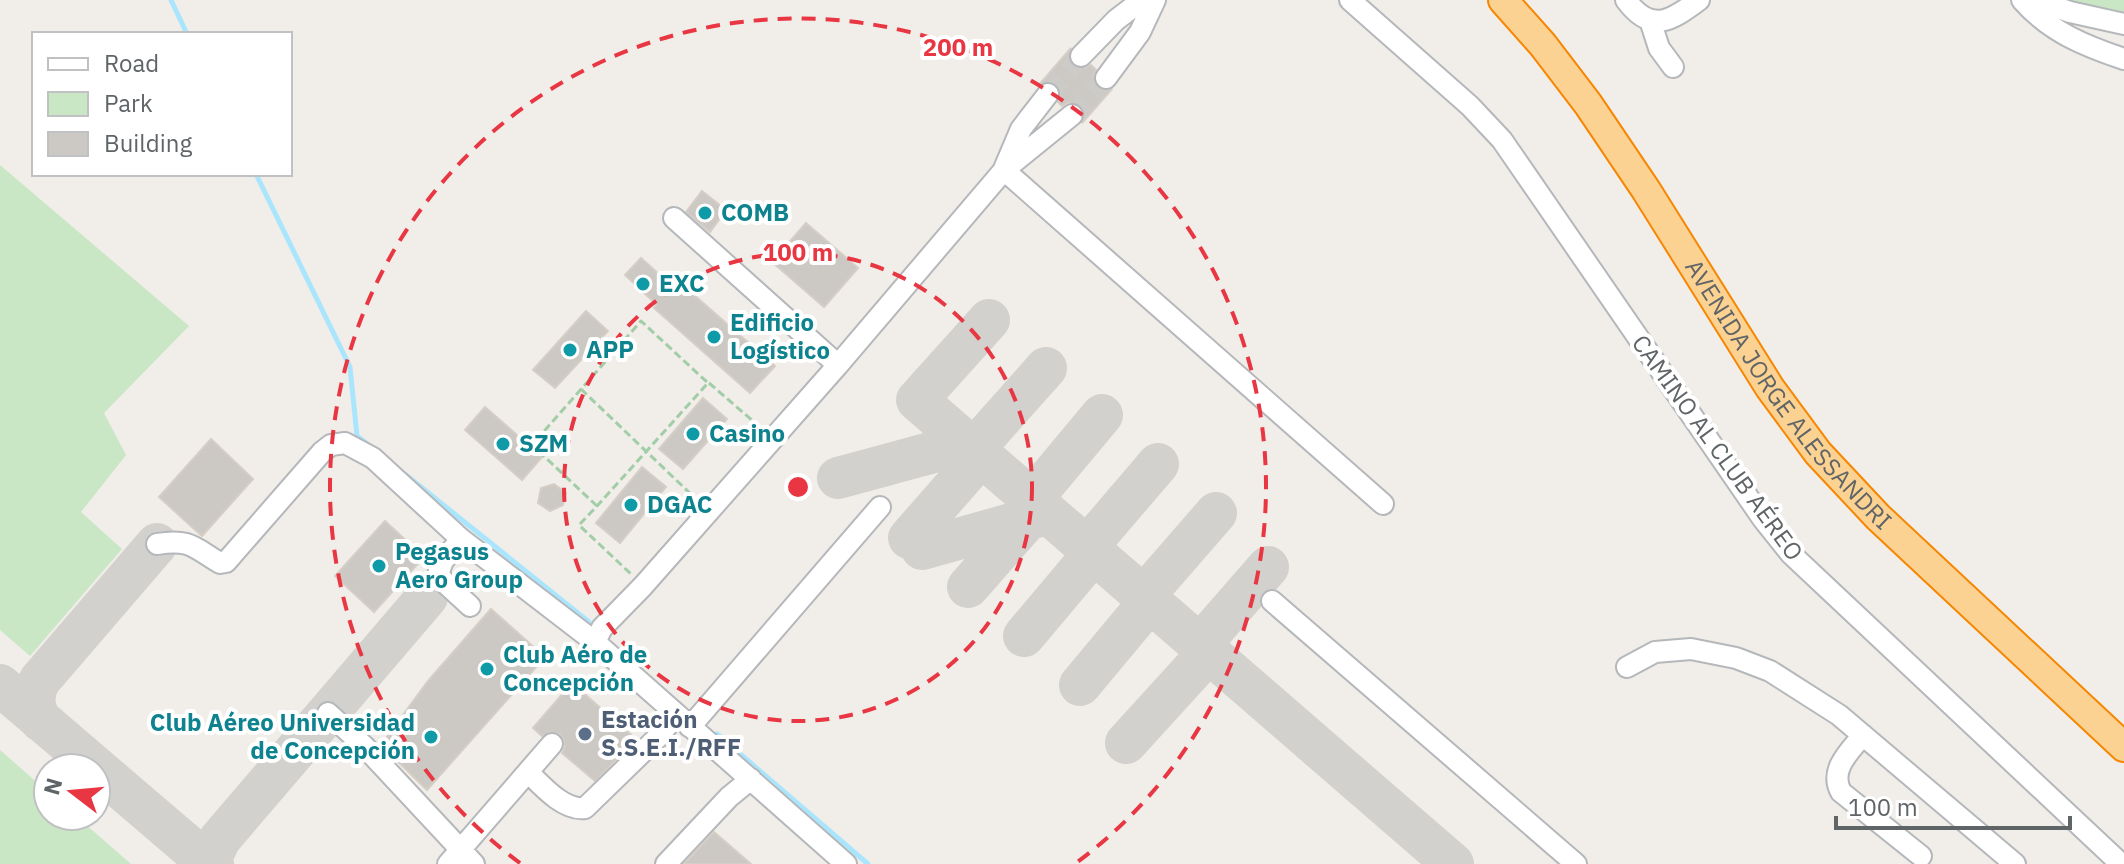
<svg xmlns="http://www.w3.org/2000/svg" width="2124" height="864" viewBox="0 0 2124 864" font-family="'IBM Plex Sans',sans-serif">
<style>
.green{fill:#cae7c5}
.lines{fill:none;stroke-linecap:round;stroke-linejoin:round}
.stream{stroke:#aae5fe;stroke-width:5}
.taxiway{stroke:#d2d1ce;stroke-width:42}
.building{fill:#ccc8c4;stroke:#d5cec6;stroke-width:2}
.minor-tunnel{stroke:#cccbc8;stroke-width:20;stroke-dasharray:20 10;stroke-linecap:butt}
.minor-casing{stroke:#b5b8bb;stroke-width:24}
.highway-casing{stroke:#f58703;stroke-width:32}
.path{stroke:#a1cda7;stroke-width:3;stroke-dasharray:8 4;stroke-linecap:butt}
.minor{stroke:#fff;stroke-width:20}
.highway{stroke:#fcd293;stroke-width:28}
.ring{fill:none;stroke:#e83642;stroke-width:4;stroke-dasharray:14 10}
.culture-dot{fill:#0f9aa8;stroke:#fff;stroke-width:3}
.service-dot{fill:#5c6f8a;stroke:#fff;stroke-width:3}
.labels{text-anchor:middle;stroke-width:8;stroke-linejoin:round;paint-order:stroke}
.culture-label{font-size:24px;font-weight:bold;fill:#0d838f;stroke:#fff;text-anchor:start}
.street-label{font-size:24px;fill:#5f6467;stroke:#fff}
.service-label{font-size:24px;font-weight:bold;fill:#4e5e75;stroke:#fff;text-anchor:start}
.centre{fill:#e83642;stroke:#fff;stroke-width:4}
.ring-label{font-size:24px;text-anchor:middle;font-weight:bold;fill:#e83642;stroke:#fff;stroke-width:8;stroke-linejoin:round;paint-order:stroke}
</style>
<rect width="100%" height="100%" fill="#f1ede8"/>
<path class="green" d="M 2057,0 L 2124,0 L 2124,15 Z
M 0,165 L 189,326 L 104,413 L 126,455 L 81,512 L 122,549 L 30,656 L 0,630 Z
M 0,750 L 48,792 L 48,816 L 76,816 L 131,864 L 0,864 Z"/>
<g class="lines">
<path class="stream" d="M 171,0 L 187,34
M 256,174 L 350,367 L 357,436 L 370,446
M 406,475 L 589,622
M 717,734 L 868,864"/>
<path class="taxiway" d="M 989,320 L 917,400 L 1453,864
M 974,449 L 1046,368
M 838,478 L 967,443
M 1031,500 L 1102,415
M 909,538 L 981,456
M 1087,547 L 1158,464
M 922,549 L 1047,514
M 968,587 L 1028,519
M 1143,597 L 1216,513
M 1024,636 L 1093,554
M 1200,645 L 1268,567
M 0,685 L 209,864
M 1080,685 L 1150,601
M 41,721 C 33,707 32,694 40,680 L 157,544
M 1126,743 L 1208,653
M 213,864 L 212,856 L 220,839 L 427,597"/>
</g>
<path class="building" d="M 1071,48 L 1068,59 L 1071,65 L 1079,69 L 1085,68 L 1091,65 L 1096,70 L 1093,77 L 1098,88 L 1104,91 L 1111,90 L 1082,123 L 1085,114 L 1083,108 L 1076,103 L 1069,102 L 1062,106 L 1058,102 L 1061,95 L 1056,84 L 1049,81 L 1038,86 Z
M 702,191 L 726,210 L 710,232 L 686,212 Z
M 806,223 L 858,268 L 824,307 L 772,262 Z
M 641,258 L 673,287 L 678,281 L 775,366 L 750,393 L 654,308 L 657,305 L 625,275 Z
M 586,311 L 608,331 L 555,388 L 533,370 Z
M 703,398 L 727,419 L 683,469 L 659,449 Z
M 485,407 L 542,457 L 522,480 L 465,430 Z
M 211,439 L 253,479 L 202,536 L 159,497 Z
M 642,467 L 666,487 L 620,543 L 596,523 Z
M 554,484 L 566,493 L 563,505 L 550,511 L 538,503 L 541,488 Z
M 385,521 L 424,557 L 374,612 L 335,576 Z
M 491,609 L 545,657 L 427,790 L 381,745 L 428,681 Z
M 572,683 L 636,739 L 595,781 L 562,753 L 565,747 L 564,741 L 560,734 L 549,732 L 542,736 L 533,728 Z
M 714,832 L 751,864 L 684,864 Z"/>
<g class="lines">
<path class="minor-tunnel" d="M 1048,94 L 1081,56
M 1072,115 L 1106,78"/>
<g class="minor-casing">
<path id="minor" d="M 1350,0 L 1470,106 L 1502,140 L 1763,519 L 1791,554 L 2121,864
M 1626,0 C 1651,34 1671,21 1699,0
M 2022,0 C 2050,32 2085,46 2124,59
M 2035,0 L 2070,12 L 2124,24
M 1650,20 L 1659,48 L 1673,67
M 1081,56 L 1116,20 L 1142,0
M 1106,78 L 1140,32 L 1155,0
M 1004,169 L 1021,129 L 1048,94
M 1004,170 L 1383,504
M 838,365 L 1004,170 L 1072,115
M 461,539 L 443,561 L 438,574 L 445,583 L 470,606
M 157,544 C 191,539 193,547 220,563 L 226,562 L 322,452 L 331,445 L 345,443 L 373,458 L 461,539 L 595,642 L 846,864
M 1272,601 L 1576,864
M 595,642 L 602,628 L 643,586 L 838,365 L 674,218
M 1627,667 L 1655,652 L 1691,649 L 1736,658 L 1770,671 L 1839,715 L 2015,864
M 328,713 L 364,746 L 474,864
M 690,727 L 880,507
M 1863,735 C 1849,752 1829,770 1841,792 L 1921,856
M 528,772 C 542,786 564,811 585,808 L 658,737 L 676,715
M 448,864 L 552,744
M 666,864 L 729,797 L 751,779"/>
</g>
<g class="highway-casing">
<g id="highway">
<path id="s1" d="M 1503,0 L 1543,45 L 1588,104 L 1646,190 L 1770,388 L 1818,453 L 1878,517 L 2124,747"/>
</g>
</g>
<path class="path" d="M 709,383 L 761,428
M 581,389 L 697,500
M 597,506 L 532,445 L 641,321 L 708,383 L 597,506 L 579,525 L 632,575"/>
<use href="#minor" class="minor"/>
<use href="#highway" class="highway"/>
</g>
<g class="ring">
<circle cx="798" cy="487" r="234"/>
<path d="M520 863A468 468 0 1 1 1076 863"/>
</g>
<g class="culture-dot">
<circle cx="705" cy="213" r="8"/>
<circle cx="643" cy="284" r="8"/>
<circle cx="714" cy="337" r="8"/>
<circle cx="570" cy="350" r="8"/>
<circle cx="693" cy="434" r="8"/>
<circle cx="503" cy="444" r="8"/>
<circle cx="631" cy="505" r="8"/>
<circle cx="379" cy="566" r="8"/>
<circle cx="487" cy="669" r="8"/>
<circle cx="431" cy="737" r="8"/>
</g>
<circle class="service-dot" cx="585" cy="734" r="8"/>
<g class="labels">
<g class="culture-label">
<text x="721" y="221">COMB</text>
<text x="659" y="292">EXC</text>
<text x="730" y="331">Edificio<tspan x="730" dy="28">Logístico</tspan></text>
<text x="586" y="358">APP</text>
<text x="709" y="442">Casino</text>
<text x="519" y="452">SZM</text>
<text x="647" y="513">DGAC</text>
<text x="395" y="560">Pegasus<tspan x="395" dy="28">Aero Group</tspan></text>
<text x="503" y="663">Club Aéro de<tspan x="503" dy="28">Concepción</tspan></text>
<text x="415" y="731" text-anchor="end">Club Aéreo Universidad<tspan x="415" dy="28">de Concepción</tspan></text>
</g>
<g class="street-label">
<text dy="8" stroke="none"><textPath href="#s1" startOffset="488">AVENIDA JORGE ALESSANDRI</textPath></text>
<text transform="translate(1717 448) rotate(54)" y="8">CAMINO AL CLUB AÉREO</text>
</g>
<g class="service-label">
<text x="601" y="728">Estación<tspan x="601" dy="28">S.S.E.I./RFF</tspan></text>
</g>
</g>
<circle cx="798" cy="487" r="12" class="centre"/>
<g class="ring-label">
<text x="958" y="56">200 m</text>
<text x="798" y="261">100 m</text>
</g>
<rect x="32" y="32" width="260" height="144" fill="#ffffff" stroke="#bfc1c2" stroke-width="2"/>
<rect x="48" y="58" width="40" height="12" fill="#ffffff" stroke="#bfc1c2" stroke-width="2"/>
<text x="104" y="72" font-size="24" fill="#5f6467">Road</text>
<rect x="48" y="92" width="40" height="24" fill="#cae7c5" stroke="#bfc1c2" stroke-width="2"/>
<text x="104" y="112" font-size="24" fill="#5f6467">Park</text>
<rect x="48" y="132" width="40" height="24" fill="#ccc8c4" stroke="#bfc1c2" stroke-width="2"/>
<text x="104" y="152" font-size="24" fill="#5f6467">Building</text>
<g transform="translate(72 792) rotate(286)"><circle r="38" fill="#ffffff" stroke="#bfc1c2" stroke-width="2"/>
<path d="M0-6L14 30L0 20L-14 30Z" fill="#e83642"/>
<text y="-12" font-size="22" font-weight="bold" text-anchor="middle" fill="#5f6467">N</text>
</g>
<path d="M1836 816v12h234v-12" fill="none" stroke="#5f6467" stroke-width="4"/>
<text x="1848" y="816" font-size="24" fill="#5f6467" stroke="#ffffff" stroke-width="6" paint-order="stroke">100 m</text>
</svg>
